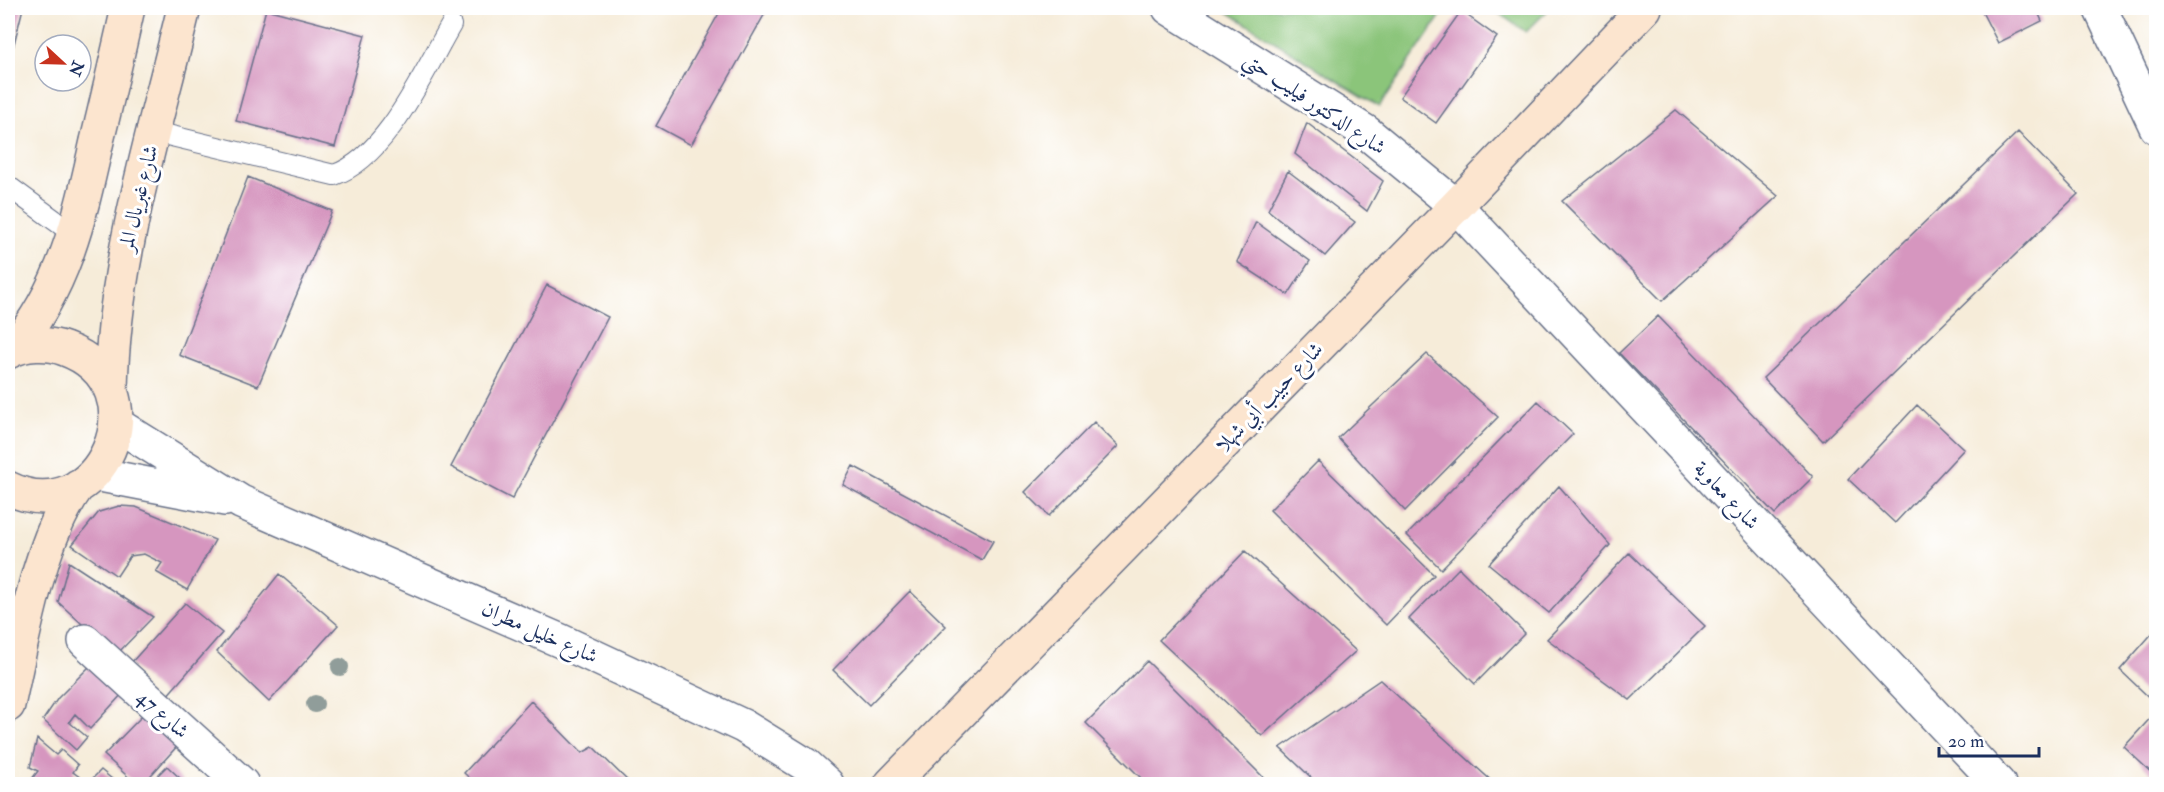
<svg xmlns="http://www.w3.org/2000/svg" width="2164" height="792" viewBox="0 0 2164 792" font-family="'IM FELL Double Pica',Amiri,serif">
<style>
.green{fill:#8bc57a;stroke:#537a6c;stroke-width:1.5}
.building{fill:#d696bf}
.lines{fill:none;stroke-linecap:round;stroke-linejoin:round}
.service-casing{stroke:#687189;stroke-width:22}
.minor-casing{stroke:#687189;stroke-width:36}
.tertiary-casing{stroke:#687189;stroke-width:36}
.secondary-casing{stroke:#687189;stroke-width:36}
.service{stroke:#fff;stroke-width:20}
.minor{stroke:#fff;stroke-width:33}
.tertiary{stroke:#fff;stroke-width:33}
.secondary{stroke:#fce5cf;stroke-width:33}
.tree{fill:#909d9a}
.labels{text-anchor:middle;stroke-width:6;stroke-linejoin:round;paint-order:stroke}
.street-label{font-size:21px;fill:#1b2f5e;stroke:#fff}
</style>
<rect width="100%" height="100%" fill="#fff"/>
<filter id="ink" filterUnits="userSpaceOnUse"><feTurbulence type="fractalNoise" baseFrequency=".0167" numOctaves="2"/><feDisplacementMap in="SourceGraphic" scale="12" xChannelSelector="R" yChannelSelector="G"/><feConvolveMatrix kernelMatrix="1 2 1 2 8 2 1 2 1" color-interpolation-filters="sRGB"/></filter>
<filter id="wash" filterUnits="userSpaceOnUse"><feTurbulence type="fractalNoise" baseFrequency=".008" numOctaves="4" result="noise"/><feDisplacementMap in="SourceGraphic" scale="24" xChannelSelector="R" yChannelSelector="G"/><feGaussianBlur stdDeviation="1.35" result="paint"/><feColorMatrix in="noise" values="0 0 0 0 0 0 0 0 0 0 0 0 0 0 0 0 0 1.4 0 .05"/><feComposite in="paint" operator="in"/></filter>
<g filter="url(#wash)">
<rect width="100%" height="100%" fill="#f6ecd9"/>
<path class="green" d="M 1221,8 L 1446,8 L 1379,107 Z
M 1491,8 L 1550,8 L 1526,32 Z"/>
<g id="blocks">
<path class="building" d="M 8,8 L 23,8 L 8,68 Z
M 722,8 L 768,8 L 691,145 L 656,126 Z
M 1980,8 L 2036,8 L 2042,21 L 1998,43 Z
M 266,9 L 365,35 L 335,147 L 236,121 Z
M 1461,11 L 1497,37 L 1436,123 L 1400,97 Z
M 1676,110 L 1778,196 L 1662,301 L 1562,201 Z
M 1307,123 L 1383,181 L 1367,211 L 1295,154 Z
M 2018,132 L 2078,194 L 1823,441 L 1763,378 Z
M 1288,171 L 1355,222 L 1325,256 L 1268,210 Z
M 248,177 L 332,211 L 258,386 L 179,355 Z
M 1256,222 L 1310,261 L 1288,295 L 1237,262 Z
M 547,285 L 608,317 L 512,499 L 451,467 Z
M 1658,316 L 1813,477 L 1775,514 L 1619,353 Z
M 1427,354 L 1498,417 L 1405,511 L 1338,438 Z
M 1538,401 L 1573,434 L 1441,569 L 1407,535 Z
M 1917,405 L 1964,449 L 1895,523 L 1848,479 Z
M 1094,422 L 1118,446 L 1049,516 L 1025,492 Z
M 1318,461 L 1434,575 L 1386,625 L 1270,510 Z
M 853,466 L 993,541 L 982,560 L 843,485 Z
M 1559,486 L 1610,545 L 1549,613 L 1489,564 Z
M 119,506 L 136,507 L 215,540 L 187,590 L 156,572 L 162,563 L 144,554 L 130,556 L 117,576 L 72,545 L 99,512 Z
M 1245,551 L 1356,651 L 1262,736 L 1159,640 Z
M 1629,553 L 1705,626 L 1630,700 L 1547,639 Z
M 69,562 L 153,617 L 116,655 L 58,602 Z
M 1459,568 L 1525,633 L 1475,684 L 1409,619 Z
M 279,574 L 338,625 L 269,702 L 217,652 Z
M 910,591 L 946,626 L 869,705 L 833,670 Z
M 185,603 L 222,633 L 166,697 L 130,664 Z
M 2156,629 L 2156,704 L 2120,670 Z
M 1147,661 L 1270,784 L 1147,784 L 1086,723 Z
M 91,665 L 123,693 L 90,729 L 75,714 L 69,722 L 87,737 L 76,750 L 43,720 L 58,698 Z
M 1380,680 L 1495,784 L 1318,784 L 1280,748 Z
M 531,701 L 582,753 L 593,747 L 631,784 L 476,784 L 464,773 Z
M 2156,712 L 2156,777 L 2124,747 Z
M 145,713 L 180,743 L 143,784 L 136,784 L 104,755 Z
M 37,739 L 56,755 L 61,750 L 78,765 L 73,772 L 85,781 L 81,784 L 28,784 L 38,771 L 30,767 Z
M 167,766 L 184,782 L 181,784 L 149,784 Z
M 101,770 L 118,784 L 87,784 Z
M 213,777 L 221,784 L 206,784 Z"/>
</g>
</g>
<g filter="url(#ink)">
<use href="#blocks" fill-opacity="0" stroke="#687189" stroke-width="1.5"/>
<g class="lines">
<g class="service-casing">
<path id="service" d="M 155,132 L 334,175 C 387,157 424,71 451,25
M 8,186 L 75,235"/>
</g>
<g class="minor-casing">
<path id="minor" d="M 1169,8 L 1366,132 L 1456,206 L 1999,784
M 2100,8 L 2156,127
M 85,641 L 242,784"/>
</g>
<g class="tertiary-casing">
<path id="tertiary" d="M 116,424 L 241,502 L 561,641 L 743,726 L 806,765 L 827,784
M 95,474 L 225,499"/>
</g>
<g class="secondary-casing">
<path id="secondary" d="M 12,350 C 64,290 80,217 97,141 C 108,97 118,52 128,8
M 8,352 C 24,343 48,342 65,349 C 166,386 100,534 8,488
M 111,391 C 113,260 154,134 184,8
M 8,705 C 23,639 38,541 78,486
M 891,784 L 1456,206 L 1645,8"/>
</g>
<use href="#service" class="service"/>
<use href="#minor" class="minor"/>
<use href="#tertiary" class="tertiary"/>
<use href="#secondary" class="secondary"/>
</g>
<g class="tree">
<circle cx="340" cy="667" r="9"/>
<circle cx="315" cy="704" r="9"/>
</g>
</g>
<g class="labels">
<g class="street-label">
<text transform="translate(1315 103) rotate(34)" y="7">شارع الدكتور فيليب حتي</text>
<text transform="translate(138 198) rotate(-76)" y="7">شارع غبريال المر</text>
<text transform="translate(1269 397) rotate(-46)" y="7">شارع حبيب أبي شهلا</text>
<text transform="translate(1727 495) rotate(47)" y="7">شارع معاوية</text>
<text transform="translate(540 632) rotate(24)" y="7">شارع خليل مطران</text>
<text transform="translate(163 714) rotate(41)" y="7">شارع 47</text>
</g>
</g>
<rect width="2164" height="792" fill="none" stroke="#fff" stroke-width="30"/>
<g transform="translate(63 63) rotate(112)"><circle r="28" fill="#ffffff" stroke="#a4acbf" stroke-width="1.5"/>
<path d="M0-4.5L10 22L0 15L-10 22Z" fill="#c8321e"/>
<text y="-9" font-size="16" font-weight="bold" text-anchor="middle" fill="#1b2f5e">N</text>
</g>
<path d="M1939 747v9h100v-9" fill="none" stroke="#1b2f5e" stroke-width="3"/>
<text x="1948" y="747" font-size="18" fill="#1b2f5e" stroke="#ffffff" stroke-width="4.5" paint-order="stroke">20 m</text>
</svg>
